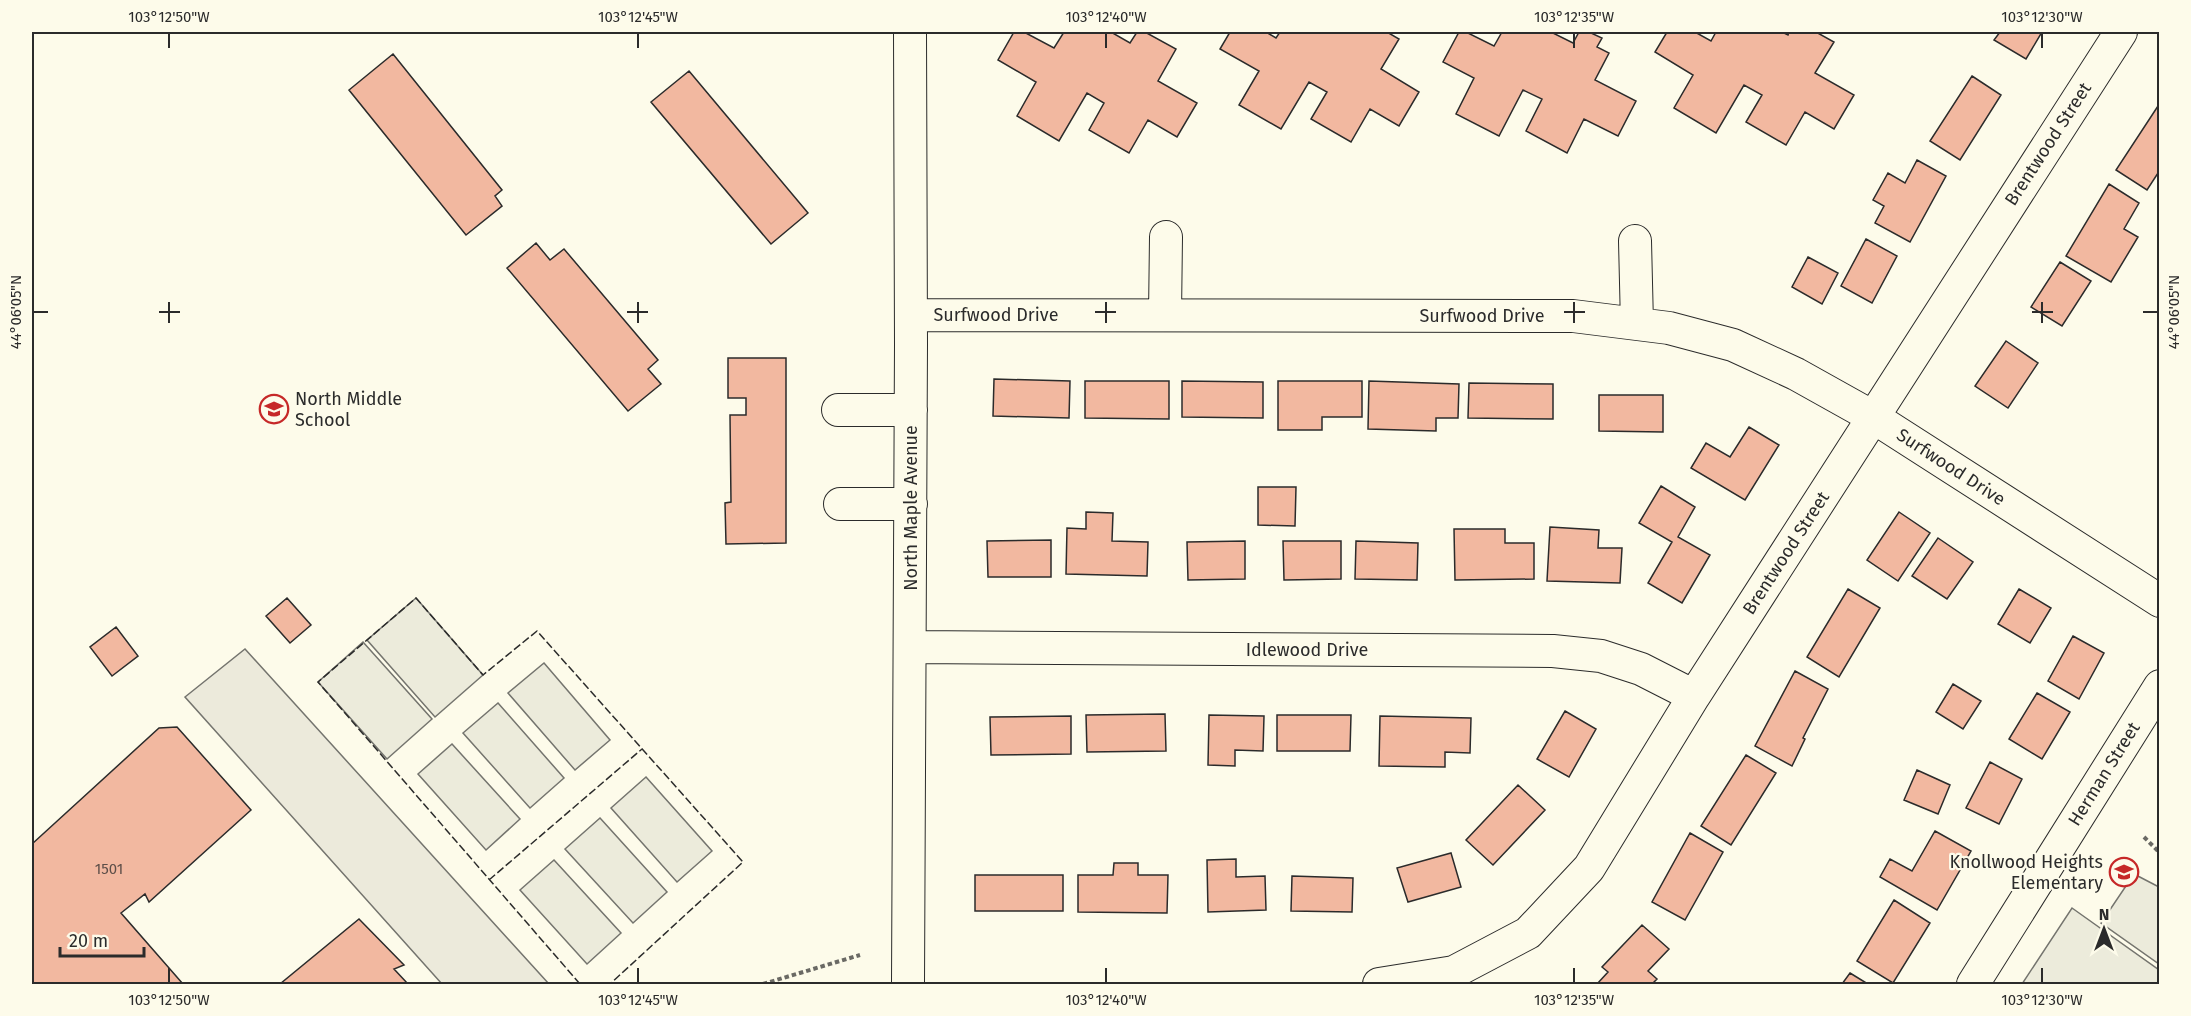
<svg xmlns="http://www.w3.org/2000/svg" width="2191" height="1016" viewBox="0 0 2191 1016" font-family="'Fira Sans',sans-serif">
<style>
.green{fill:#ecebdb;stroke:#74746e;stroke-width:1.5}
.parking{fill:#eceadb;stroke:#74746e;stroke-width:1.5}
.building{fill:#f2b8a0;stroke:#2b2b2b;stroke-width:1.5}
.lines{fill:none;stroke-linecap:round;stroke-linejoin:round}
.minor-casing{stroke:#2b2b2b;stroke-width:34}
.path{stroke:#6a6964;stroke-width:4;stroke-dasharray:4.5 3;stroke-linecap:butt}
.minor{stroke:#fdfbea;stroke-width:32}
.fence{stroke:#2b2b2b;stroke-width:1.5;stroke-dasharray:8 3;stroke-linecap:butt}
.ticks{fill:none;stroke:#2b2b2b;stroke-width:2}
.labels{text-anchor:middle;stroke-width:4.5;stroke-linejoin:round;paint-order:stroke}
.number-label{font-size:15px;fill:#5d4e48}
.street-label{font-size:18px;fill:#2b2b2b;stroke:#fdfbea}
.poi-label{font-size:18px;fill:#2b2b2b;stroke:#fdfbea;text-anchor:start}
.neatline{fill:none;stroke:#2b2b2b;stroke-width:2}
.ticks-label{font-size:15px;text-anchor:middle;fill:#2b2b2b}
</style>
<rect width="100%" height="100%" fill="#fdfbea"/>
<path class="green" d="M 416,598 L 483,675 L 435,717 L 367,640 Z
M 363,642 L 432,719 L 387,759 L 318,682 Z
M 544,663 L 610,740 L 575,770 L 508,693 Z
M 498,703 L 564,778 L 530,808 L 463,733 Z
M 452,744 L 520,819 L 486,850 L 418,774 Z
M 646,777 L 712,851 L 677,882 L 611,808 Z
M 600,818 L 667,892 L 633,923 L 565,849 Z
M 554,860 L 621,933 L 587,964 L 520,890 Z
M 2134,874 L 2159,887 L 2159,964 L 2101,923 Z
M 2072,908 L 2159,970 L 2159,984 L 2022,984 Z"/>
<path class="parking" d="M 245,649 L 549,984 L 442,984 L 185,697 Z"/>
<path class="building" d="M 1014,32 L 1024,32 L 1054,48 L 1064,32 L 1111,32 L 1130,43 L 1137,32 L 1145,32 L 1176,49 L 1158,81 L 1197,103 L 1177,137 L 1148,120 L 1129,153 L 1089,130 L 1104,103 L 1087,93 L 1059,141 L 1017,116 L 1036,82 L 998,60 Z
M 1230,32 L 1266,32 L 1276,38 L 1280,32 L 1387,32 L 1399,39 L 1381,69 L 1419,92 L 1399,126 L 1370,109 L 1351,142 L 1311,119 L 1327,92 L 1309,82 L 1281,129 L 1239,105 L 1259,71 L 1220,49 Z
M 1459,32 L 1466,32 L 1494,46 L 1502,32 L 1551,32 L 1573,43 L 1579,32 L 1589,32 L 1602,38 L 1597,47 L 1609,53 L 1595,80 L 1636,101 L 1618,136 L 1584,119 L 1567,153 L 1526,131 L 1542,99 L 1523,90 L 1499,136 L 1456,114 L 1474,78 L 1443,62 Z
M 1667,32 L 1695,32 L 1711,41 L 1716,32 L 1782,32 L 1788,35 L 1789,32 L 1816,32 L 1834,42 L 1815,73 L 1854,95 L 1834,129 L 1805,112 L 1786,145 L 1746,122 L 1762,95 L 1744,85 L 1716,133 L 1674,108 L 1693,75 L 1655,52 Z
M 2000,32 L 2042,32 L 2026,59 L 1994,40 Z
M 393,54 L 502,190 L 495,196 L 502,206 L 466,235 L 349,90 Z
M 689,71 L 808,213 L 771,244 L 651,102 Z
M 1972,76 L 2001,95 L 1960,160 L 1930,141 Z
M 2158,106 L 2160,108 L 2160,170 L 2147,190 L 2116,170 Z
M 1917,160 L 1946,176 L 1910,242 L 1875,223 L 1884,206 L 1873,200 L 1888,173 L 1905,183 Z
M 2109,184 L 2139,203 L 2124,229 L 2138,237 L 2111,282 L 2066,256 Z
M 1866,239 L 1897,256 L 1872,303 L 1841,286 Z
M 536,243 L 550,260 L 564,249 L 658,360 L 648,369 L 661,384 L 628,411 L 507,268 Z
M 1808,257 L 1838,273 L 1822,304 L 1792,287 Z
M 2060,262 L 2091,281 L 2062,326 L 2031,307 Z
M 2006,341 L 2038,363 L 2008,408 L 1975,386 Z
M 728,358 L 786,358 L 786,543 L 726,544 L 725,503 L 731,502 L 730,415 L 746,415 L 746,398 L 728,398 Z
M 994,379 L 1070,381 L 1069,418 L 993,416 Z
M 1085,381 L 1169,381 L 1169,419 L 1085,418 Z
M 1182,381 L 1263,382 L 1263,418 L 1182,417 Z
M 1278,381 L 1362,381 L 1362,417 L 1322,417 L 1322,430 L 1278,430 Z
M 1369,381 L 1459,384 L 1458,418 L 1436,418 L 1436,431 L 1368,429 Z
M 1469,383 L 1553,384 L 1553,419 L 1468,418 Z
M 1599,395 L 1663,395 L 1663,432 L 1599,431 Z
M 1749,427 L 1779,445 L 1745,500 L 1691,468 L 1706,443 L 1730,457 Z
M 1661,486 L 1695,507 L 1678,537 L 1710,555 L 1682,603 L 1648,583 L 1672,542 L 1639,523 Z
M 1258,487 L 1296,487 L 1295,526 L 1258,525 Z
M 1086,512 L 1113,513 L 1112,541 L 1148,542 L 1147,576 L 1066,574 L 1067,528 L 1086,529 Z
M 1899,512 L 1930,533 L 1898,581 L 1867,560 Z
M 1550,527 L 1599,530 L 1598,548 L 1622,548 L 1620,583 L 1547,581 Z
M 1454,529 L 1505,529 L 1505,543 L 1534,543 L 1534,579 L 1455,580 Z
M 1938,538 L 1973,562 L 1947,599 L 1912,576 Z
M 1051,540 L 1051,577 L 988,577 L 987,541 Z
M 1245,541 L 1245,579 L 1188,580 L 1187,542 Z
M 1283,541 L 1341,541 L 1341,579 L 1284,580 Z
M 1356,541 L 1418,543 L 1417,580 L 1355,579 Z
M 1848,589 L 1880,608 L 1839,677 L 1807,657 Z
M 2019,589 L 2051,608 L 2030,643 L 1998,624 Z
M 287,598 L 311,625 L 290,643 L 266,616 Z
M 116,627 L 138,656 L 112,676 L 90,647 Z
M 2073,636 L 2104,653 L 2079,699 L 2048,681 Z
M 1795,671 L 1828,689 L 1803,738 L 1805,739 L 1792,766 L 1755,746 Z
M 1953,684 L 1981,701 L 1963,729 L 1936,712 Z
M 2037,693 L 2070,712 L 2042,759 L 2009,739 Z
M 1565,711 L 1596,729 L 1569,777 L 1537,759 Z
M 1165,714 L 1166,751 L 1087,752 L 1086,715 Z
M 1209,715 L 1264,716 L 1263,751 L 1235,750 L 1235,766 L 1208,765 Z
M 1277,715 L 1351,715 L 1350,751 L 1277,751 Z
M 1071,716 L 1071,754 L 991,755 L 990,717 Z
M 1380,716 L 1471,718 L 1470,753 L 1445,752 L 1445,767 L 1379,766 Z
M 177,727 L 251,810 L 149,902 L 145,894 L 121,913 L 183,984 L 32,984 L 32,844 L 159,728 Z
M 1746,755 L 1776,773 L 1731,845 L 1701,826 Z
M 1990,762 L 2022,779 L 1999,824 L 1966,808 Z
M 1917,770 L 1950,785 L 1938,814 L 1904,800 Z
M 1518,785 L 1545,810 L 1493,865 L 1466,840 Z
M 1935,831 L 1971,851 L 1937,910 L 1880,877 L 1890,859 L 1912,871 Z
M 1690,833 L 1723,852 L 1685,920 L 1652,902 Z
M 1451,853 L 1461,887 L 1408,902 L 1397,868 Z
M 1236,859 L 1236,877 L 1265,876 L 1266,910 L 1208,912 L 1207,860 Z
M 1114,863 L 1138,863 L 1138,875 L 1168,875 L 1167,913 L 1078,912 L 1078,875 L 1113,875 Z
M 975,875 L 1063,875 L 1063,911 L 975,911 Z
M 1292,876 L 1353,878 L 1352,912 L 1291,911 Z
M 1894,900 L 1930,923 L 1893,983 L 1857,961 Z
M 359,919 L 404,965 L 394,969 L 408,984 L 280,984 Z
M 1642,925 L 1669,949 L 1648,971 L 1657,979 L 1652,984 L 1597,984 L 1608,972 L 1602,967 Z
M 1850,973 L 1868,984 L 1842,984 Z"/>
<g class="lines">
<g class="minor-casing">
<path id="minor" d="M 1635,241 L 1637,324
M 911,315 L 1573,316 L 1669,328 L 1733,345 L 1796,374 L 1873,417 L 2160,601
M 1165,315 L 1166,237
M 838,410 L 911,410
M 840,504 L 911,504
M 911,647 L 1553,651 L 1601,656 L 1641,669 L 1694,696
M 908,984 L 911,344 L 910,32
M 1379,984 L 1454,972 L 1528,933 L 1589,868 L 1694,696 L 2121,32
M 1973,984 L 2160,686"/>
</g>
<path class="path" d="M 2144,837 L 2160,853
M 763,984 L 860,955"/>
<use href="#minor" class="minor"/>
<path class="fence" d="M 489,880 L 642,749
M 580,984 L 318,682 L 416,598 L 483,675 L 537,631 L 743,862 L 610,984"/>
</g>
<path class="ticks" d="M 169,33 L 169,48M 638,33 L 638,48M 1106,33 L 1106,48M 1574,33 L 1574,48M 2042,33 L 2042,48M 169,302 L 169,323M 638,302 L 638,323M 1106,302 L 1106,323M 1574,302 L 1574,323M 2042,302 L 2042,323M 33,312 L 48,312M 159,312 L 180,312M 627,312 L 648,312M 1095,312 L 1116,312M 1564,312 L 1585,312M 2032,312 L 2053,312M 2143,312 L 2158,312M 169,968 L 169,983M 638,968 L 638,983M 1106,968 L 1106,983M 1574,968 L 1574,983M 2042,968 L 2042,983"/>
<defs>
<g id="school-ring" transform="scale(1.5)"><circle r="9.5" fill="#fdfbea" stroke="#c62828" stroke-width="1.5"/><path d="M0-5L7-2L0 1L-7-2ZM-4 1L0 2.5L4 1V4Q0 6-4 4Z" fill="#c62828"/></g>
</defs>
<g fill-rule="evenodd">
<use href="#school-ring" x="274" y="409"/>
<use href="#school-ring" x="2124" y="872"/>
</g>
<g class="labels">
<g class="number-label">
<text x="109" y="874">1501</text>
</g>
<g class="street-label">
<text transform="translate(2048 144) rotate(-57)" y="6">Brentwood Street</text>
<text x="996" y="321">Surfwood Drive</text>
<text x="1482" y="322">Surfwood Drive</text>
<text transform="translate(1951 467) rotate(33)" y="6">Surfwood Drive</text>
<text transform="translate(911 508) rotate(-90)" y="6">North Maple Avenue</text>
<text transform="translate(1786 553) rotate(-57)" y="6">Brentwood Street</text>
<text x="1307" y="656">Idlewood Drive</text>
<text transform="translate(2104 774) rotate(-58)" y="6">Herman Street</text>
</g>
<g class="poi-label">
<text x="295" y="405">North Middle<tspan x="295" dy="21">School</tspan></text>
<text x="2103" y="868" text-anchor="end">Knollwood Heights<tspan x="2103" dy="21">Elementary</tspan></text>
</g>
</g>
<rect width="2191" height="1016" fill="none" stroke="#fdfbea" stroke-width="66"/>
<g transform="translate(2104 929)" stroke="#fdfbea" stroke-width="4.5" paint-order="stroke">
<path d="M0-4.5L10 22L0 15L-10 22Z" fill="#2b2b2b"/>
<text y="-9" font-size="16" font-weight="bold" text-anchor="middle" fill="#2b2b2b">N</text>
</g>
<path d="M60 947v9h84v-9" fill="none" stroke="#2b2b2b" stroke-width="3"/>
<text x="69" y="947" font-size="18" fill="#2b2b2b" stroke="#fdfbea" stroke-width="4.5" paint-order="stroke">20 m</text>
<rect x="33" y="33" width="2125" height="950" class="neatline"/>
<g class="ticks-label">
<text x="169" y="22">103°12'50"W</text>
<text x="638" y="22">103°12'45"W</text>
<text x="1106" y="22">103°12'40"W</text>
<text x="1574" y="22">103°12'35"W</text>
<text x="2042" y="22">103°12'30"W</text>
<text transform="translate(16 312) rotate(-90)" y="5">44°06'05"N</text>
<text transform="translate(2174 312) rotate(-90)" y="5">44°06'05"N</text>
<text x="169" y="1005">103°12'50"W</text>
<text x="638" y="1005">103°12'45"W</text>
<text x="1106" y="1005">103°12'40"W</text>
<text x="1574" y="1005">103°12'35"W</text>
<text x="2042" y="1005">103°12'30"W</text>
</g>
</svg>
